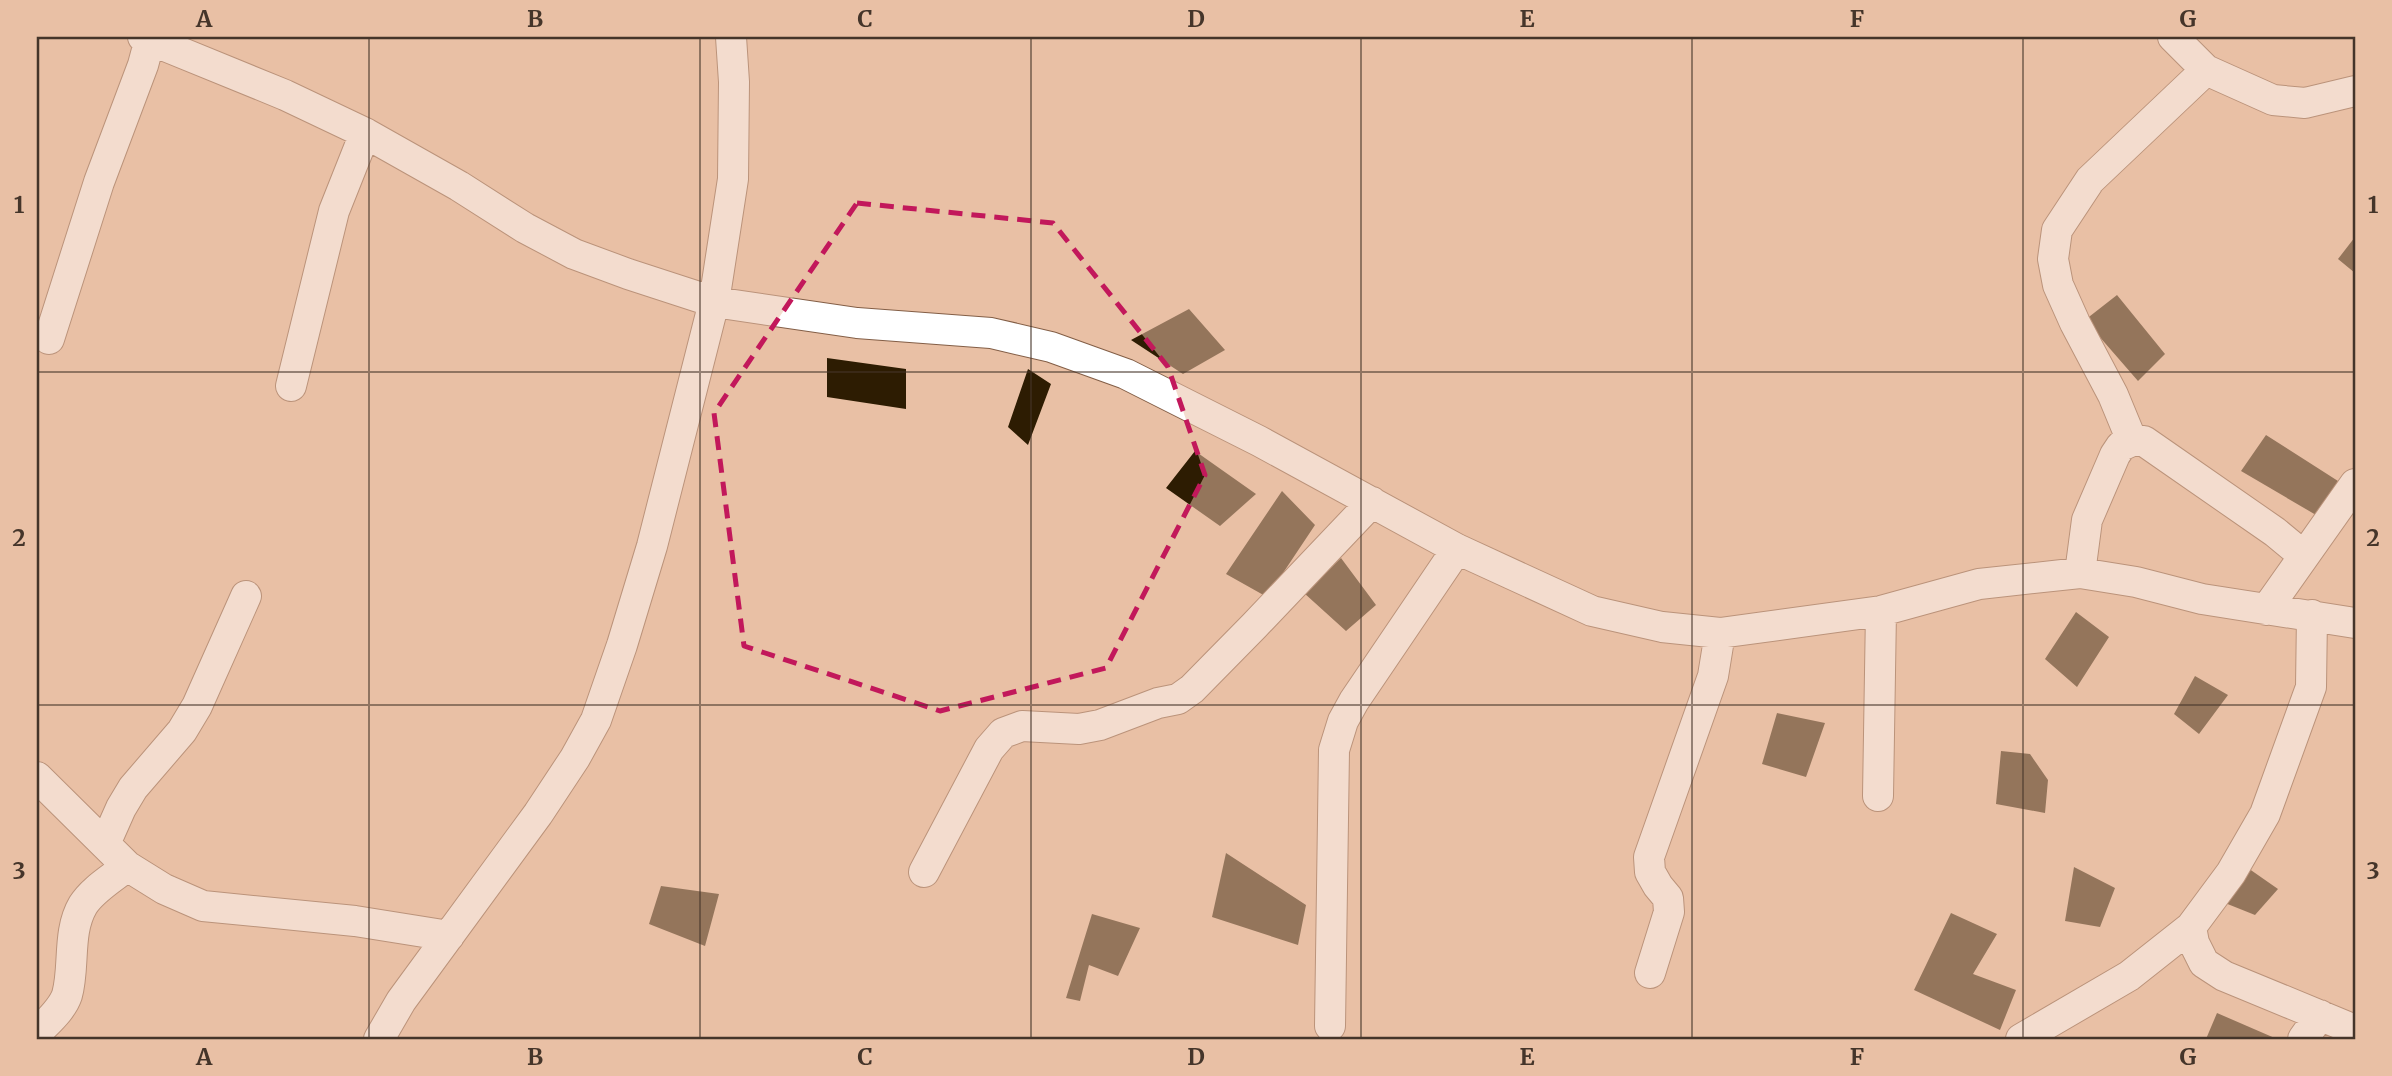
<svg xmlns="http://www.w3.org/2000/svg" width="2392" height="1076" viewBox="0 0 2392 1076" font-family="Merriweather,serif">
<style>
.building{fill:#2d1c02}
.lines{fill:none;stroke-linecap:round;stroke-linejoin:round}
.minor-casing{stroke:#835e46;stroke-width:32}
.minor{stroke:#fff;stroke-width:30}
.marked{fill:none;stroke:#c2185b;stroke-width:5;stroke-dasharray:14 9;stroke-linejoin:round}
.grid{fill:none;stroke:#45352a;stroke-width:2;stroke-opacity:0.55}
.neatline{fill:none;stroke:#45352a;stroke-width:2.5}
.grid-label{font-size:23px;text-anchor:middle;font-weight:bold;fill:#45352a}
</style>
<rect width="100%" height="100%" fill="#e9c0a5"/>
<path class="building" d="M 2355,237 L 2355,273 L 2338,259 Z
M 2117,295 L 2165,354 L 2138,381 L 2085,320 Z
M 1189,309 L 1225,350 L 1183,374 L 1131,340 Z
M 827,358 L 906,369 L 906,409 L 827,397 Z
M 1028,369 L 1051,384 L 1028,445 L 1008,427 Z
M 2266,435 L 2338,481 L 2316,515 L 2241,471 Z
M 1195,451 L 1256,494 L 1220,526 L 1166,488 Z
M 1282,491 L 1315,525 L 1267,597 L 1226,574 Z
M 1341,558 L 1376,605 L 1346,631 L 1304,593 Z
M 2076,612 L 2109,637 L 2077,687 L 2045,659 Z
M 2195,676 L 2228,695 L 2199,734 L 2174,714 Z
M 1777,713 L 1825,723 L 1806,777 L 1762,764 Z
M 2001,751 L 2030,754 L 2048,780 L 2045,813 L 1996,804 Z
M 1226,853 L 1306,905 L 1298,945 L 1212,917 Z
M 2245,866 L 2278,889 L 2255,915 L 2225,903 Z
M 2074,867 L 2115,888 L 2100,927 L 2065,921 Z
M 661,886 L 719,894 L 705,946 L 649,924 Z
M 1951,913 L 1997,934 L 1973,974 L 2016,990 L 2000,1030 L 1914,990 Z
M 1092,914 L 1140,928 L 1118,976 L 1089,965 L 1080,1001 L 1066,998 Z
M 2217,1013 L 2277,1039 L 2206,1039 Z"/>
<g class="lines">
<g class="minor-casing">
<path id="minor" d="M 143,37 L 285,95 L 365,133 L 459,186 L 525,228 L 574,254 L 628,274 L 714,302 L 857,323 L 991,333 L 1051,347 L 1126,374 L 1259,441 L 1457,549 L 1592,611 L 1662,627 L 1720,633 L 1881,611 L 1979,584 L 2080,573 L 2136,582 L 2202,599 L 2355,623
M 2173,37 L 2206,70 L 2273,100 L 2305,103 L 2355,91
M 49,339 L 99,182 L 143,65 L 150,39
M 291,386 L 334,211 L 365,133
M 2132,441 L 2113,395 L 2075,323 L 2058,285 L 2053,259 L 2057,230 L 2090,180 L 2206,70
M 2080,573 L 2087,520 L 2115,455 L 2121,446 L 2132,441 L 2144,441 L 2275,532 L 2304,556
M 2266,610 L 2355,484
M 37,777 L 127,866 L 164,889 L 203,906 L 355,921 L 449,936
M 1878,796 L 1881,611
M 105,844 L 121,808 L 133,788 L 182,731 L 197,706 L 246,596
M 924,872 L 989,749 L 1003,733 L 1022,726 L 1079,729 L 1100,725 L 1158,703 L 1178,699 L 1192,689 L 1254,626 L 1372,502
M 2191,927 L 2194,943 L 2204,963 L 2224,976 L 2355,1030
M 1650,973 L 1669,912 L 1668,898 L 1658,886 L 1650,872 L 1649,857 L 1713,676 L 1720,633
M 1330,1026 L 1334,750 L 1343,721 L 1354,701 L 1457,549
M 37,1033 C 47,1022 62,1010 67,995 C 75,967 67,932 83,905 C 93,889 113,878 127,866
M 379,1039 L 401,1001 L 538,814 L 575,758 L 596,720 L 622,645 L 652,546 L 714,302 L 733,179 L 734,82 L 731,37
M 2021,1039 L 2129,976 L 2191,927 L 2231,873 L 2265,814 L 2311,687 L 2312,615
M 2303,1039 L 2320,1015"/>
</g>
<use href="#minor" class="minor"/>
</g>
<path d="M0 0H2392V1076H0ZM 857,203 L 1053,223 L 1168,367 L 1205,475 L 1106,668 L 940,711 L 744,646 L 714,413 Z" fill="#e9c0a5" fill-opacity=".55" fill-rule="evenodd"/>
<path class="marked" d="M 857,203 L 1053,223 L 1168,367 L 1205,475 L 1106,668 L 940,711 L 744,646 L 714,413 Z"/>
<path class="grid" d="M 369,37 L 369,1039M 700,37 L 700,1039M 1031,37 L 1031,1039M 1361,37 L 1361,1039M 1692,37 L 1692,1039M 2023,37 L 2023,1039M 37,372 L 2355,372M 37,705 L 2355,705"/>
<rect width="2392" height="1076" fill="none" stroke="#e9c0a5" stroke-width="77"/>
<rect x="38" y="38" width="2316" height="1000" class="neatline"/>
<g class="grid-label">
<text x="204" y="27">A</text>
<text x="535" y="27">B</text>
<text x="865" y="27">C</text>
<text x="1196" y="27">D</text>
<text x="1527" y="27">E</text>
<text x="1857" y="27">F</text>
<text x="2188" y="27">G</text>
<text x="19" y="213">1</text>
<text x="2373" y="213">1</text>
<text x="19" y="546">2</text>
<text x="2373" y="546">2</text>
<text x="19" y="879">3</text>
<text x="2373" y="879">3</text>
<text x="204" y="1065">A</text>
<text x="535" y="1065">B</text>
<text x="865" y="1065">C</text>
<text x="1196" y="1065">D</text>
<text x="1527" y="1065">E</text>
<text x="1857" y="1065">F</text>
<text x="2188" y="1065">G</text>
</g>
</svg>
